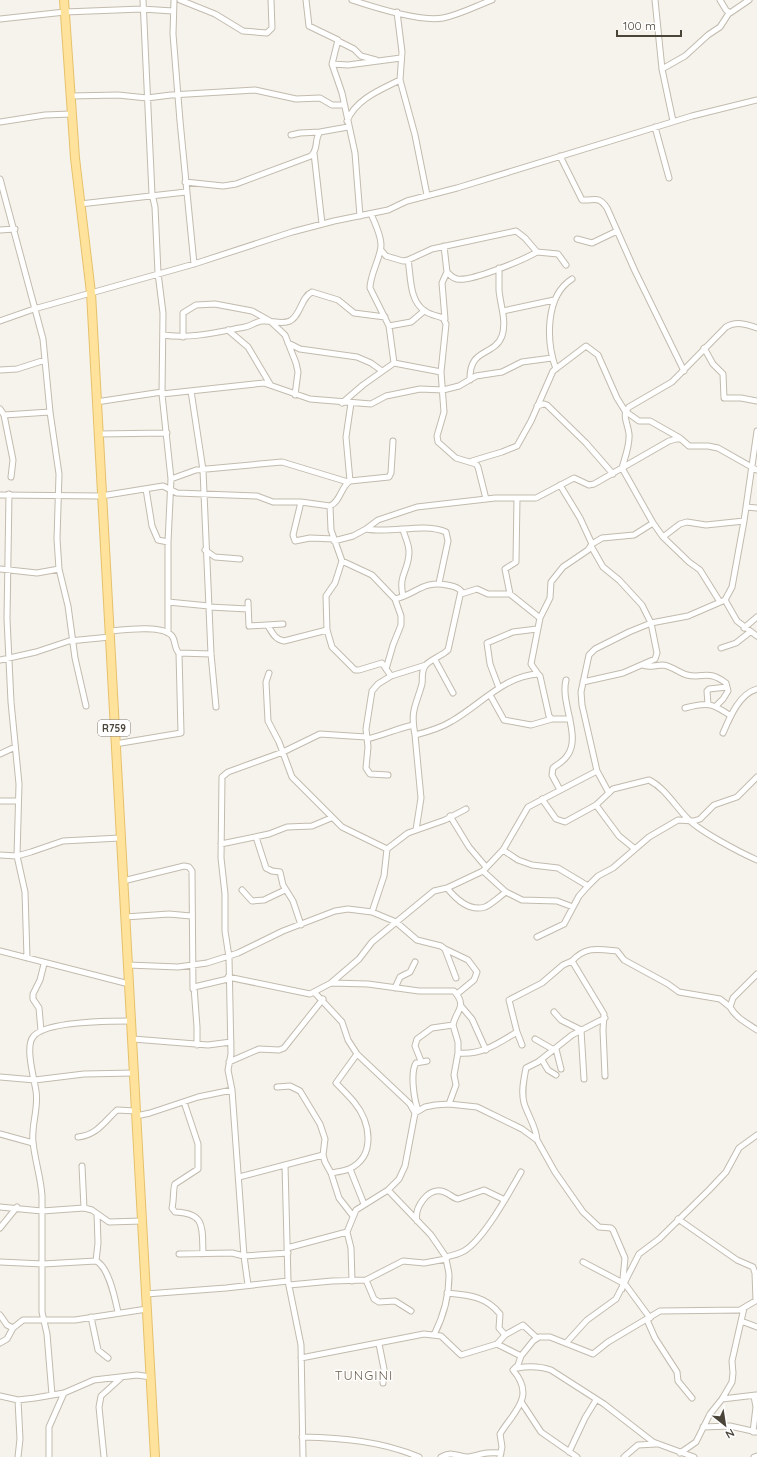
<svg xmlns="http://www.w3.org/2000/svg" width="757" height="1457" viewBox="0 0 757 1457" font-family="Quicksand,sans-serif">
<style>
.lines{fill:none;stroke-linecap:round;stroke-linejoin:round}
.minor-casing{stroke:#c2bbae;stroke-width:7}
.primary-casing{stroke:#e6c16a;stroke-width:10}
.minor{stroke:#fff;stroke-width:5}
.primary{stroke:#ffe39c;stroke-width:8}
.labels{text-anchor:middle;stroke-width:3;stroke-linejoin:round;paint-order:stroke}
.shield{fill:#fff;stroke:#817c74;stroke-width:1}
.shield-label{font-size:10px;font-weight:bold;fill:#4b4439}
.quarter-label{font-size:13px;letter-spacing:1px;fill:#6e6250;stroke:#fff}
</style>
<rect width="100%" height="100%" fill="#f6f3ec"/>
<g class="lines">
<g class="minor-casing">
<path id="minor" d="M 143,0 L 152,194 L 155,207 L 158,273 L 163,313 L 162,394 L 171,479 L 168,542 L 168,633
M 174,0 L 173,34 L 180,121 L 194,264
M 180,0 L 215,14 L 243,31 L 267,33 L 272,28 L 271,0
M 306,0 L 309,26 L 338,40 L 332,64 L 342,93 L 355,153 L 360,216
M 352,0 C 373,7 421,22 443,18 C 459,15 476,6 492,0
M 655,0 L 662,69 L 673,121
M 720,0 L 726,10 L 730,13 L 749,0
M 397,12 L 402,52 L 400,80 L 415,135 L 427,195
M 0,19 L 65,12 L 142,9 L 173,11
M 338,41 L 354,49 L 361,56 L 376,60
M 332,64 L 348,65 L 401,58
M 662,69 L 685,56 L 708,35 L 720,27 L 729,13
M 71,96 L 118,95 L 147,98 L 171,95 L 255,90 L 296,99 L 320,98 L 332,105 L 344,105
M 347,121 C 356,99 380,90 400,80
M 0,122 L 45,115 L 71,114
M 655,127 L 669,178
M 291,135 L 300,133 L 320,132
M 314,153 L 322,224
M 560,156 L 582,200 C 595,201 598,195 607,208 L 635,271 L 684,371
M 0,179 L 43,339 L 50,412 L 59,474 L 57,539 L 59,569 L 68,606 L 75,658 L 86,706
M 185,182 L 223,186 L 236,184 L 311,156 C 319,149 314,139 320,132 L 348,127
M 80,204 L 186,192
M 371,214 C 375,223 381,235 381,245 C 381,257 370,274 370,288 L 389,326 L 394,363
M 0,230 L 15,229
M 577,239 L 592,243 L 617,231
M 444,246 L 447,272 C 450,275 452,278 457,279 C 471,282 523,260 537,252
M 381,250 L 386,256 L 403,261 L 408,260 L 432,249 L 516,231 L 525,238 L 537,252 L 558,254 L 566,265
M 408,260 C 411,276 409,301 425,311 C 430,315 438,316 443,318 L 446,324 L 441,372 L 444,412 L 437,436 L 438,442 L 456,458 L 476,464 L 478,467 L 486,499
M 503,311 L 554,300
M 445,319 L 442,283 L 447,272
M 0,321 L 34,309 L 194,264 L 292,232 L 334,221 L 388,210 L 407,201 L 457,188 L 692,116 L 757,100
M 389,326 L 411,322 L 424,311
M 228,330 L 248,347 L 270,384
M 163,335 C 191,339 218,332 245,327 C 251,326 257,321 262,321 C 272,320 281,325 290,321 C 301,315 301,297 312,292 L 338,300 L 354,313 L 385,317
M 183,337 L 183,313 L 196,305 L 215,304 L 252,311 L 270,321 L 285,335 L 296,363 L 298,372 L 295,395
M 288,343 L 300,349 L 357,357 L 371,363 L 382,371
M 704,348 L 713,364 L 723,374 L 724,398 L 741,398 L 757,401
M 556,369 C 546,341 545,296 572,279
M 0,370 L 17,369 L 45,360
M 470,380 C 469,347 494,357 502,336 C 507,321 500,304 499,290 C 499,283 499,275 499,268
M 191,391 L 203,470 L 211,654 L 216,707
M 162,394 L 264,383 L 310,399 L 371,404 L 386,396 L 420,389 L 443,390 L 459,386 L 476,376 L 502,372 L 522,362 L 552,358
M 96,402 L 162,392
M 342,403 L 363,385 L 394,363 L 441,372
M 537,406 L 544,404 L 547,405 L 586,443 L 613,474
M 0,409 L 4,415 L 13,460 L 11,477
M 4,415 L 50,412
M 757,431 L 744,521 L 732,587 L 725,600 L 737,621 L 757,636
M 98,434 L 167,433
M 472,461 L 502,452 L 517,446 L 531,421 L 553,371 L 586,346 L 598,355 L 617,398 L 625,411 L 639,421 L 650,421 L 680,438
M 171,479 L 196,470 L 282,462 L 348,482
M 350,481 L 346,437 L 351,403
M 146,489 L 152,526 L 158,540 L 168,542
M 9,494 L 7,619 L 11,702 L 19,784 L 17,856 L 25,892 L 27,958
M 0,495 L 101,496 L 163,486 L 177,493 L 257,496 L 273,502 L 301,502 L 330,506 C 341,501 341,486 350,481 L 389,477 L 391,473 L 393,441
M 301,502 L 293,535 L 295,541 L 310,538 L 334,539
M 330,506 L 331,530 L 342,561 L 335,583 L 326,596 L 327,630 L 332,647 L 355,670 L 359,670 L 382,663 L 391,676
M 746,507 L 757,508
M 366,529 C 392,534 424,522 446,532 L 448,541 L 439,583
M 403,530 C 405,537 409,544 409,552 C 409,571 398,574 403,596
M 663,537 L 680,524 L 687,522 L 706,525 L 744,521
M 334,541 L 353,536 L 366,529 L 378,520 L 417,507 L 495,498 L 536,498 L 574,478 L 589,485 L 594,484 L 669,441 L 676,439 L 681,439 L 689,446 L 708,446 L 718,448 L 757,470
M 592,544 L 602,538 L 634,535 L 653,523
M 205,550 L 215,557 L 240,559
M 342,561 L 372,575 L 395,599 C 415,595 423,580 447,585 C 452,586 457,586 461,591 L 448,650 C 442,656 429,660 425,666 C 421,672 423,678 422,684 C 416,706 410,710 415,735
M 0,569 L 37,573 L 59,569
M 461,594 L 477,589 L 488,594 L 510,594 L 540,618
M 510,594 L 505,569 L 516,562 L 517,498
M 168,602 L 209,606
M 248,602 L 249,626 L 283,624
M 720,602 L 700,570 L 689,562 L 663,537 L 653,523 L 622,468 C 625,457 630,445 629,434 C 628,423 621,415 629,407 L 672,382 L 726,327 C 736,321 746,324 757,328
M 209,607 L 248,609
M 268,626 C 272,632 275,640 284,641 L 327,630
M 744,628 L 757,617
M 109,631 C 122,630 163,624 172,636 C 176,641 174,649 179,653 L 211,654
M 721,648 L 736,643 L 750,632
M 0,660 L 36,652 L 69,641 L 110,637
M 435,660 L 453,693
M 642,665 C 650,668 655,665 663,665 C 672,666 679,673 687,675 C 704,679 707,669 726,683 L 728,691 L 723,699 L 716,706
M 386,669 L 393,645 L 401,625 L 401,616 L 395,599
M 269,673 L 266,682 L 268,721 L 279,742 L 292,777 L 342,827 L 387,849
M 538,674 L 531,664 L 540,618 L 550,598 L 551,582 L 563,567 L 588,550 L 592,544 L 580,518 L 560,485
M 583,682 L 623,673 L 655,659 L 657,653 L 651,623 L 642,605 L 619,580 L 603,567 L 591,546
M 499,688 L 490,664 L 487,643 L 513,632 L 537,629
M 490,695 L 504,720 L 531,725 L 552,719
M 708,704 L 707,691 L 709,689 L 727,687
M 685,708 C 708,702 712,703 731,716
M 723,733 C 730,717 739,694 757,689
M 367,739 C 384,735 396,729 413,725
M 115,744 L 181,733 L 179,653
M 0,754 L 15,747
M 388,775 L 370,774 L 366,768 L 368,747 L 366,729 L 372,691 L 378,684 L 391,676 L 426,665
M 560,790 L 552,775 L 553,768 C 558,764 564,761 567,756 C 582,737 560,703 566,680
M 609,793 L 597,771 L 582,705 L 581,692 L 589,655 L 595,649 L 629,632 L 651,623 L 688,616 L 725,600
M 542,799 L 556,819 L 565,822 L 596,805 L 613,789 L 649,780 C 665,788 675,806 688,819 C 701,832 739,852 757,860
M 0,801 L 18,801
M 596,805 L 619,836 L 635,849
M 450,816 L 469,847 L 486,867
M 416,830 L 421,798 L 415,735 C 427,732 441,728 452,721 C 480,705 504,676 538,674 L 540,676 L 549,716 L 552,719 L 570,719
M 256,837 L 266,868 L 272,871 L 280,872 L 283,885 L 293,901 L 301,925
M 221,844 L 269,834 L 287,827 L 312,826 L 331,818
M 503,850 L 518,860 L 532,865 L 558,868 L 588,886
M 0,855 L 17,856 L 31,852 L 63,841 L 120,838
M 483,871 L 506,892 L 522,900 L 557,901 L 573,907
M 123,881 L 184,866 L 189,867 L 192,871 L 193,989
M 447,888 C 456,899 469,912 485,907 C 492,904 500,896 506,892
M 242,890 L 252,901 L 264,900 L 285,890
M 372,912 L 384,876 L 387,849 L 408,833 L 445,820 L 466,809
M 125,917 L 169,914 L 191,916
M 537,937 L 564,924 L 579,896 L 588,886 L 598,876 L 613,868 L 649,837 L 678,820 L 694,821 L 700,819 L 714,805 L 737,797 L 757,777
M 445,949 L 468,960 L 477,972 L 474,980 L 457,994
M 0,951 L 129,984
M 572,961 C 586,946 598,949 617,951 L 624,960 L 668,984 L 679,992 L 720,999 L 730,1007
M 128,965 L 178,967 L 207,963 L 238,953 L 283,931 L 335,911 L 348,909 L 372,912 L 396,922 L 417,940 L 441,946 L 445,949 L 456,978
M 757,974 L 733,998 L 730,1007 C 736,1018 747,1023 757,1030
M 228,977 L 310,994 L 331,983 L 359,959 L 372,942 L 434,891 L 447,888 L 483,871 L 503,850 L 528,807 L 597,771
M 331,983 L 368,984 L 419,991 L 454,991 C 468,1007 456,1010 453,1025 L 458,1042 L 458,1053 L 454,1075 L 456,1085 L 449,1104
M 395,988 L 400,977 L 410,972 L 415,962
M 315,993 L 342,1022 L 348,1040 L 357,1054 L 410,1104 L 415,1113
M 461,1006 L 472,1019 L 486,1050
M 554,1012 L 561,1020 L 581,1030 L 584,1079
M 41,1031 L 39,1008 L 33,999 L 33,994 L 40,980 L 44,964
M 517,1032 L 522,1045
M 133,1039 L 208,1045 L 231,1042
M 535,1039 L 554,1050
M 197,1045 L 197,1027 L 194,987 L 228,979
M 556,1049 L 561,1069
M 458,1053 C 482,1055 497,1044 517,1032 L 509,1000 L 542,983 L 563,965 L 572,961 L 604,1014 L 603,1030 L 605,1076
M 542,1060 L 548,1070 L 556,1075
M 421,1061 L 415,1046 L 417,1039 L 432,1028 L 453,1025
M 229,1062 L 259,1049 L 279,1050 L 284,1048 L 323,999
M 0,1077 L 35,1080 L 84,1074 L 134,1073
M 277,1087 L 290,1086 L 300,1091 L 320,1124 L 325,1139 L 323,1155 L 325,1162 L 331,1173 L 339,1198 L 353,1216
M 184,1102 L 198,1144 L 198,1169 L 175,1184 C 173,1187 174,1201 172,1208 L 175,1212 C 206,1213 202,1228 203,1254
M 418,1110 C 414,1099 410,1073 416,1063 L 427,1061
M 136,1116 L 150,1113 L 198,1097 L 232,1090
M 0,1134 L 33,1143
M 78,1137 C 97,1135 104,1122 117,1110 L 136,1111
M 537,1140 C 536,1126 528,1116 524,1103 C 521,1091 524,1079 526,1068 L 538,1062 L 572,1035 L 605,1018
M 285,1165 L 288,1281 L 301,1345 L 303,1457
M 82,1166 L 84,1208
M 350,1169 L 364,1204
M 331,1173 C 337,1172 344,1171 349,1169 C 377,1156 370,1121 354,1102 C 348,1095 342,1089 336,1083 L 357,1054
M 239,1177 L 323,1155
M 388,1190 L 431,1235 L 446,1257
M 0,1207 L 42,1211 L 84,1208 L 92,1210 L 109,1222 L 142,1221
M 678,1219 L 737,1260 L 753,1267 L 755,1273 L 756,1301
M 417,1221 C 414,1208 427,1189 441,1191 C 448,1192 452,1198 458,1199 L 484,1190 L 505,1200
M 0,1228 L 17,1207
M 347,1232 L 351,1248 L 352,1281
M 287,1248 L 347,1232 L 356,1210 L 388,1190 L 399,1179 L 405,1166 L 415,1113 L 425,1107 L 435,1105 L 449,1104 L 477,1107 L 522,1129 L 537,1140 L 555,1172 L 583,1212 L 599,1227 L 611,1228 L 613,1230 L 625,1258 L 622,1289
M 179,1254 L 232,1253 L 244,1256 L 288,1253
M 96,1261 L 98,1243 L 97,1214
M 0,1262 L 43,1264 L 96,1261 C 109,1267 115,1299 118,1312
M 583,1262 L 623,1283
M 366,1280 L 374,1299 L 379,1302 L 395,1301 L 411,1311
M 625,1284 L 650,1318
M 248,1285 L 244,1256 L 232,1090 L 228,1070 L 231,1054 L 229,957 L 225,931 L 225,894 L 221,858 L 222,777 L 228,772 L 283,752 L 320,734 L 366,737
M 289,1285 L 332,1281 L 366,1280 L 403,1261 L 424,1263 L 446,1259
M 447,1293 C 468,1295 486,1296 500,1314 L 499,1328 L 505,1335
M 146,1294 L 226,1288 L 288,1281
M 0,1315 L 7,1325 L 13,1328
M 91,1317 L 98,1350 L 108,1358
M 647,1320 L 655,1338 L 677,1372 L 678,1381 L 692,1398
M 741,1321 L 757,1327
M 434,1335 C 443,1317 449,1295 449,1276 C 449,1269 446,1263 446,1257 C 453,1255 461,1254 467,1249 C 486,1235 509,1193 521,1172
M 0,1343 L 7,1339 L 13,1328 L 23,1320 L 75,1320 L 147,1309
M 566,1343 L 587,1320 L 616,1299 L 639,1254 L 659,1239 L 709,1190 L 726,1172 L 739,1148 L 757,1135
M 379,1344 L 384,1369 L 383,1383
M 497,1344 L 505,1335 L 523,1325 L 537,1338
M 301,1358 L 424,1334 L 441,1336 L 461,1355 L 497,1344 L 521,1356
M 52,1395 L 47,1334 L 42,1312 L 42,1196 C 41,1178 35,1161 33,1142 C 31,1125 39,1108 36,1091 C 34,1078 25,1047 33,1037 C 44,1021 112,1021 131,1021
M 0,1396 L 18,1400 L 35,1398 L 64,1393 L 94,1380 L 137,1375 L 151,1377
M 722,1399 L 756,1395
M 18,1400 L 20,1439 L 18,1457
M 522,1403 L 541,1432 L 577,1457
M 703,1427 L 730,1426 L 757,1432
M 753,1432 L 756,1407 L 754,1396
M 302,1437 C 342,1438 381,1441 419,1457
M 569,1452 L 585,1418 L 596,1400
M 680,1453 L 696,1442 L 710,1414 L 722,1399 L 732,1382 L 733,1373 L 732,1361 L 744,1308
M 49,1457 L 49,1427 L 64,1393
M 104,1457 L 99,1407 L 101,1396 L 122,1377
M 441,1457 C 452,1450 458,1457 469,1457 C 483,1454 485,1452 501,1453
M 500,1457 L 502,1447 L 500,1434 C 514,1411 536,1397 513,1370 L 516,1367
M 624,1457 L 638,1445 L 656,1444
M 694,1457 L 653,1442 L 604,1404 L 551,1370 C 540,1366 528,1366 517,1368 L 521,1356 L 533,1341 L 539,1337 L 550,1337 L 593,1354 L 608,1342 L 660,1311 L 740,1310 L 757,1300
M 754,1457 L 757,1456"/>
</g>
<g class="primary-casing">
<path id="primary" d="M 64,0 L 75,158 L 91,293 L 155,1457"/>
</g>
<use href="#minor" class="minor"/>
<use href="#primary" class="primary"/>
</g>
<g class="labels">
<rect class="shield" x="98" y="720" width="32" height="16" rx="3"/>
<g class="shield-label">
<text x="114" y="732">R759</text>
</g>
<g class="quarter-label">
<text x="364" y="1380">TUNGINI</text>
</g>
</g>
<g transform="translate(725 1425) rotate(150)" stroke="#ffffff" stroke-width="3" paint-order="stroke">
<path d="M0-3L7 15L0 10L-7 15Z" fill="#4b4439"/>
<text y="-6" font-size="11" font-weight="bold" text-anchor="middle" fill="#4b4439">N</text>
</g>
<path d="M617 30v6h64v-6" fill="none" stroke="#4b4439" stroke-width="2"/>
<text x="623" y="30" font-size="12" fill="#4b4439" stroke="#ffffff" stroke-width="3" paint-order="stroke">100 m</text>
</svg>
